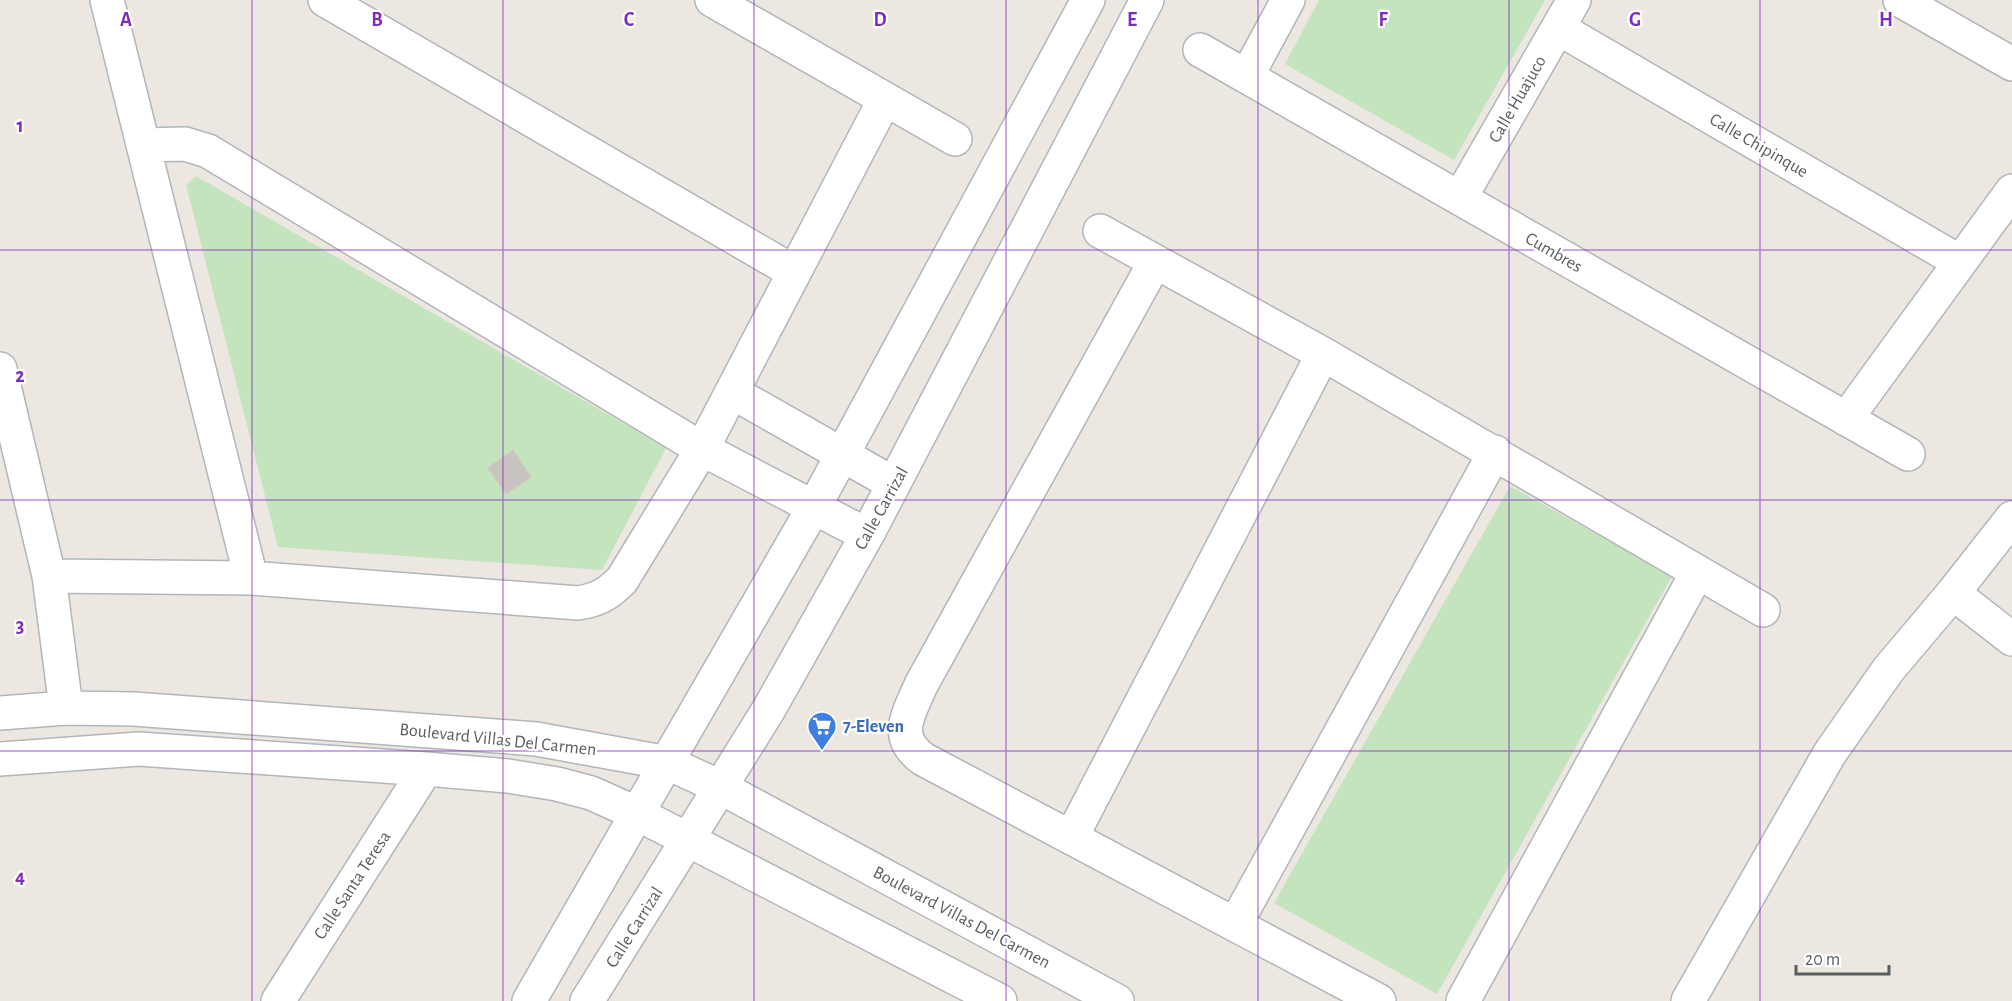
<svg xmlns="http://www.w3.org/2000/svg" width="2012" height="1001" viewBox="0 0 2012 1001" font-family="'Alegreya Sans',sans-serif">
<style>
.green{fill:#c3e4bd}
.building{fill:#c7c3be;stroke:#d1c9bf;stroke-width:1.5}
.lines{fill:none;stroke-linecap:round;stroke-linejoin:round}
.minor-casing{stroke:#b2b5b9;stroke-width:36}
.tertiary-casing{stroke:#b2b5b9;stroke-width:36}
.minor{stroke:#fff;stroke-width:33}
.tertiary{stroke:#fff;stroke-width:33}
.grid{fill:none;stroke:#7b2cbf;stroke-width:1.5;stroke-opacity:0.55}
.labels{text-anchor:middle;stroke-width:4.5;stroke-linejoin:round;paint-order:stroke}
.street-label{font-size:18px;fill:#595e62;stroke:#fff}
.shop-label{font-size:18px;font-weight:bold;fill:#366cbe;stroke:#fff;text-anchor:start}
.grid-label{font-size:20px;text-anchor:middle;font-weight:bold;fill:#7b2cbf;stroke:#fff;stroke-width:4.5;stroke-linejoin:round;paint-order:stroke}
</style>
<rect width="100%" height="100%" fill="#ece8e1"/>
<path class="green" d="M 1319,0 L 1545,0 L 1454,160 L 1285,64 Z
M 196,176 L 666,448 L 602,570 L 278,547 L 186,185 Z
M 1510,486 L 1672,576 L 1437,994 L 1274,903 Z"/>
<path class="building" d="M 513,450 L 531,477 L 506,494 L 488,468 Z"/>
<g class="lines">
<g class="minor-casing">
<path id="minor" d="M 107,0 L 251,578
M 325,0 L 794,272
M 712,0 L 955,139
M 1900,0 L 2012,64
M 1558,28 L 1960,262
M 1200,50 L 1908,454
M 1247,76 L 1288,0
M 143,145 L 185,144 L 208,151 L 702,449 L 867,535
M 1460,198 L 1574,0
M 1100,231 L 1323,354 L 1763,610
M 1155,262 L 921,685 C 909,714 892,736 923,759 L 1379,1001
M 0,369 L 49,576 L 66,708
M 732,392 L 894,484
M 1846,419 L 2012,191
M 49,576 L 251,578 L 578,603 C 598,600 608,594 622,580 L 702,449 L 885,99
M 1953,593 L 2012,639
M 1072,836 L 1323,354
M 1236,923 L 1495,452
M 529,1001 L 814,507 L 1088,0
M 587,1001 L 769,709 L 867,535 L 1147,0
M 1463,1001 L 1697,573
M 1688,1001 L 1830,753 L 1888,670 L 1953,593 L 2012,518"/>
</g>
<g class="tertiary-casing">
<path id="tertiary" d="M 0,713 L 66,708 L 134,709 L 536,739 L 668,763 L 720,787 L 1117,1001
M 0,759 L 139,749 L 426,769 L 508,776 L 557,784 L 591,793 L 638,814 L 1000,1001
M 278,1001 L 426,769"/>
</g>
<use href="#minor" class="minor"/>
<use href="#tertiary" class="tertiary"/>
</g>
<path class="grid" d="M 252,0 L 252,1001M 503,0 L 503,1001M 754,0 L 754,1001M 1006,0 L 1006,1001M 1258,0 L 1258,1001M 1509,0 L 1509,1001M 1760,0 L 1760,1001M 0,250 L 2012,250M 0,500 L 2012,500M 0,751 L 2012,751"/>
<defs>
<g id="supermarket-pin" transform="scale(1.5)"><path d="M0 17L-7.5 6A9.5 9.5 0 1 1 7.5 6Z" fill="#3f7fe0" stroke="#fff"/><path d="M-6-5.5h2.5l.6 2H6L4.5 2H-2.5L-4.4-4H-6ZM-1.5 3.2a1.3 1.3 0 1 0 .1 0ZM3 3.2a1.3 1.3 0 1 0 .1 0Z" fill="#fff"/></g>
</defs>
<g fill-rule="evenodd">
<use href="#supermarket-pin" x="822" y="726"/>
</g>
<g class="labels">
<g class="street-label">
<text transform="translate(1517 99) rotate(-60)" y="6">Calle Huajuco</text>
<text transform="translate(1759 145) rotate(30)" y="6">Calle Chipinque</text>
<text transform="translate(1554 252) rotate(30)" y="6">Cumbres</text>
<text transform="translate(881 508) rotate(-61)" y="6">Calle Carrizal</text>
<text transform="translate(498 739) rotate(6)" y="6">Boulevard Villas Del Carmen</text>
<text transform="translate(352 885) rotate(-57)" y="6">Calle Santa Teresa</text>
<text transform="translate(962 917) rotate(28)" y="6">Boulevard Villas Del Carmen</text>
<text transform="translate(634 927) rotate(-58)" y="6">Calle Carrizal</text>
</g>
<g class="shop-label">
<text x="843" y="732">7-Eleven</text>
</g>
</g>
<g class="grid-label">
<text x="126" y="26">A</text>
<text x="377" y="26">B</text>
<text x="629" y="26">C</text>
<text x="880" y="26">D</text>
<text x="1132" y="26">E</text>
<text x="1383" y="26">F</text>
<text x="1635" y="26">G</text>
<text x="1886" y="26">H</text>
<text x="20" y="132">1</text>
<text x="20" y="382">2</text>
<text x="20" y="632">3</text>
<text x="20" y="883">4</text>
</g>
<path d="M1796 965v9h93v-9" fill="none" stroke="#595e62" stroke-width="3"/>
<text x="1805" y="965" font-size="18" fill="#595e62" stroke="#ffffff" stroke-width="4.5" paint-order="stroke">20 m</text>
</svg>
